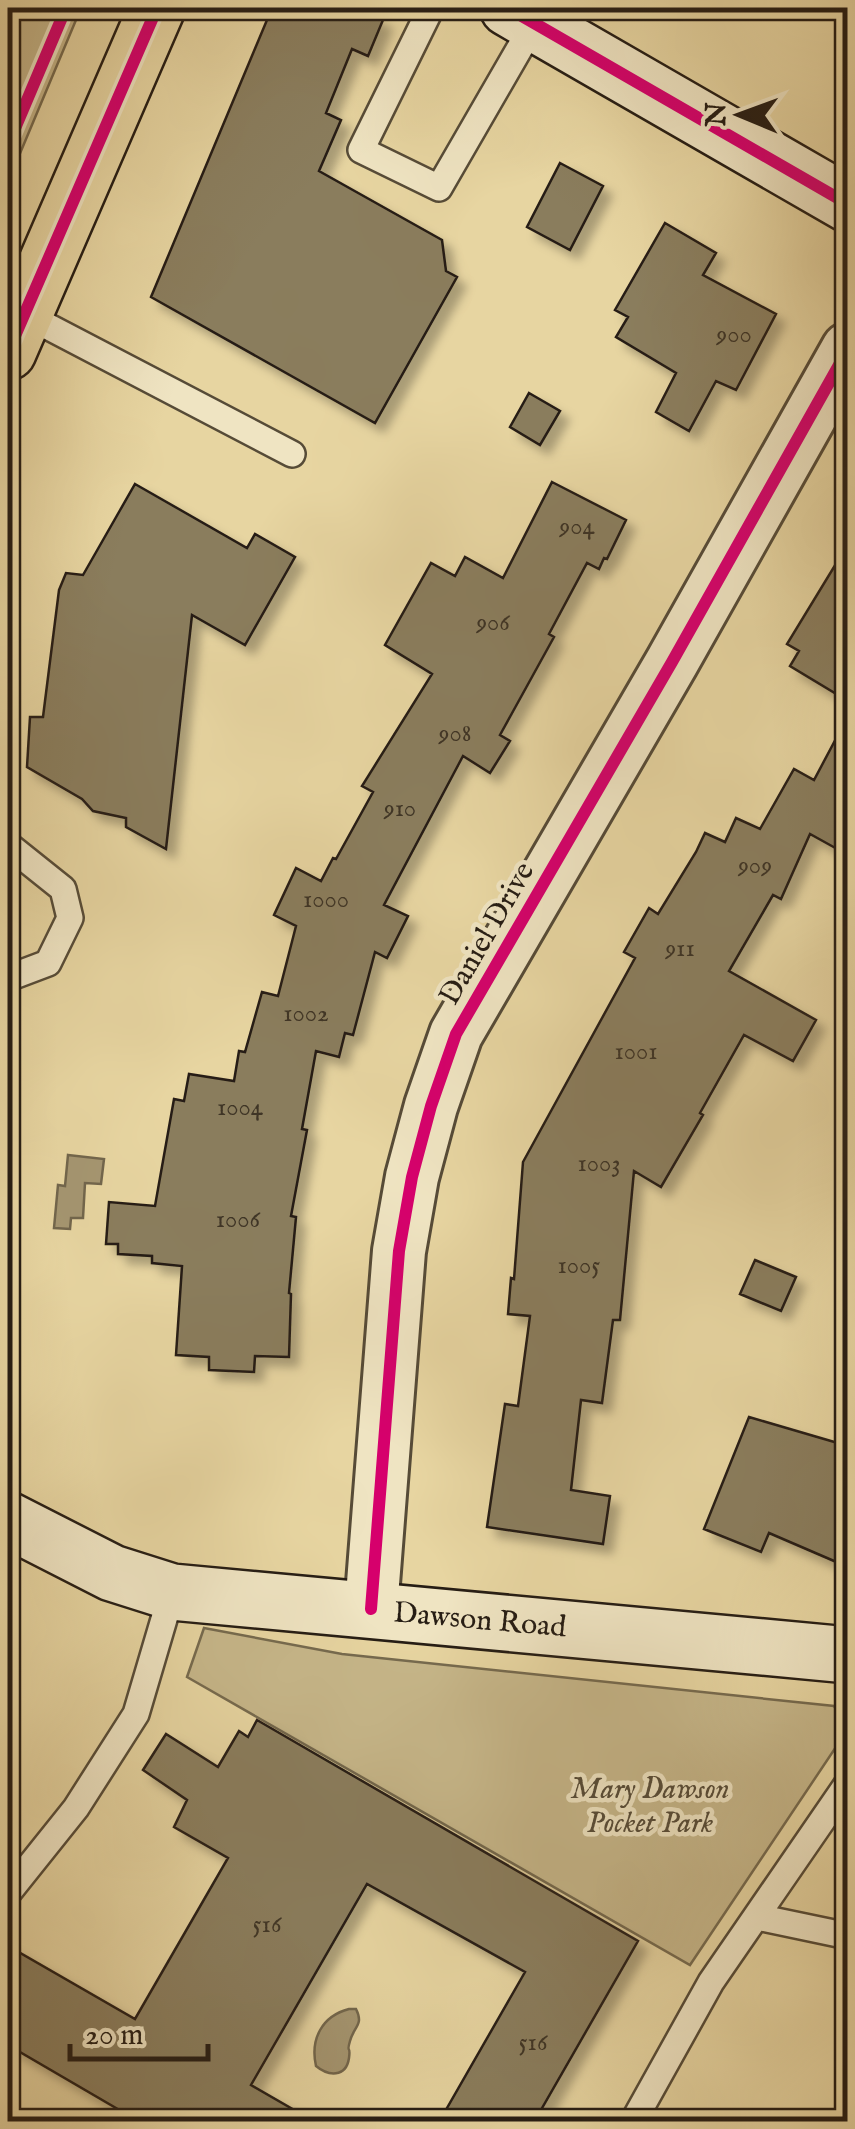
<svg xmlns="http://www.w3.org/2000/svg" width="855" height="2129" viewBox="0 0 855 2129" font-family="'IM FELL English',serif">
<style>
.green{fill:#c6b689;stroke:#766a4e;stroke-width:2.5}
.water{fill:#a59671;stroke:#72664c;stroke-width:2.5}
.building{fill:#8a7d5d;stroke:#261d14;stroke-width:2.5;filter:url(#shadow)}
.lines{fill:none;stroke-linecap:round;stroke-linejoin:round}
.lane-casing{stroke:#564b37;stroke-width:30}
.street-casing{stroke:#564b37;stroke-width:58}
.secondary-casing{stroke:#261d14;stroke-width:60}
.primary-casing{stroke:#261d14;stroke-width:60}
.lane{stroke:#efe4c2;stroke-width:25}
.street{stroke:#efe4c2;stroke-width:52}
.secondary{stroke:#efe4c2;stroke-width:55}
.primary{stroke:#e7d5a1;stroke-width:55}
.cycleway-casing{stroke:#efe4c2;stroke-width:19}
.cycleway{stroke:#d6006c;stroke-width:12}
.labels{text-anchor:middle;stroke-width:9;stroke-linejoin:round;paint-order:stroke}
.number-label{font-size:25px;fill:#3f3526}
.street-label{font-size:30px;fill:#261d14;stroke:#efe4c2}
.park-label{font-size:30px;font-style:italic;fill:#564b37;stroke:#efe4c2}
</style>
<defs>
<filter id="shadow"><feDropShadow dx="9" dy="9" stdDeviation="5" flood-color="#0004"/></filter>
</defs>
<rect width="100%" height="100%" fill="#e7d5a1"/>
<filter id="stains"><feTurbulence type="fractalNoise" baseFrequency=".002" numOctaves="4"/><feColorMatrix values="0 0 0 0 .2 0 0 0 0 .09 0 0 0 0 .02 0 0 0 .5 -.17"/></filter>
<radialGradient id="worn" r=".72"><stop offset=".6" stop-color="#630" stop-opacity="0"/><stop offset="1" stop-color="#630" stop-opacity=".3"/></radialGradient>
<path class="green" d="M 8,8 L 81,8 L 8,182 Z
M 204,1628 L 342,1654 L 834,1706 L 844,1722 L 842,1738 L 690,1965 L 187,1677 Z"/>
<path class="water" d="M 68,1155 L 104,1159 L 101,1184 L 85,1183 L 83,1218 L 71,1218 L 70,1229 L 54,1228 L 58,1185 L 65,1186 Z
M 349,2009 L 356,2009 C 364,2025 354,2026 350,2041 C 346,2055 351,2043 349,2058 C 346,2078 328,2076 316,2066 C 310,2039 322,2016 349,2009 Z"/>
<path class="building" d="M 272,8 L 356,8 L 383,20 L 368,56 L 352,49 L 326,113 L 341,120 L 319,171 L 442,240 L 446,271 L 457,277 L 375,423 L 151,297 Z
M 560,163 L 603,186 L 570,250 L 527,227 Z
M 665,223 L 716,253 L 703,275 L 776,314 L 736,390 L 716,381 L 689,431 L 656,412 L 676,373 L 616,337 L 628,317 L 615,310 Z
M 529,393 L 560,411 L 540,445 L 510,427 Z
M 552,482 L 626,520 L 607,559 L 604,558 L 599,569 L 587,563 L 549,634 L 554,637 L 500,735 L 510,741 L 490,773 L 463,756 L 384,905 L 408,916 L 387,958 L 375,952 L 353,1035 L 345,1033 L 339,1057 L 316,1051 L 302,1129 L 307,1130 L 291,1216 L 296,1217 L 289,1293 L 291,1294 L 289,1357 L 255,1356 L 254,1372 L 209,1370 L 209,1357 L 176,1355 L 182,1266 L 152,1263 L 152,1256 L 118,1254 L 118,1244 L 106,1244 L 109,1202 L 155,1206 L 174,1099 L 184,1101 L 189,1074 L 234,1081 L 239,1051 L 245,1052 L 262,992 L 278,996 L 296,926 L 274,915 L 296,868 L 321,881 L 333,858 L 336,859 L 373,792 L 362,786 L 432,674 L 385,645 L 431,563 L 455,576 L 465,557 L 503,578 Z
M 135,484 L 247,548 L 255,534 L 295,557 L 245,645 L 192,615 L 166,849 L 126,827 L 126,818 L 93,811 L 82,799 L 27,767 L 30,717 L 43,717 L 59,590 L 66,573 L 83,575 Z
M 848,544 L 848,701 L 790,666 L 799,651 L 787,644 Z
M 848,716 L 848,855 L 810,834 L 781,899 L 773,895 L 729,971 L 816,1020 L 793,1061 L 744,1035 L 700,1113 L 703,1115 L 661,1187 L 634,1171 L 620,1320 L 613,1320 L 602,1403 L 581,1400 L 571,1490 L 610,1496 L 603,1544 L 487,1527 L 505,1404 L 518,1406 L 530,1316 L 508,1314 L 511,1278 L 514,1279 L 523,1162 L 635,958 L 624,952 L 649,908 L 658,914 L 696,852 L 705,833 L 725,842 L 736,818 L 760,829 L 794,769 L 814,780 Z
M 755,1260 L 796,1277 L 781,1311 L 740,1294 Z
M 749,1417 L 848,1446 L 848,1567 L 769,1533 L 761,1552 L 704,1529 Z
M 257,1720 L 638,1941 L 534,2122 L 439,2122 L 525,1972 L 367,1884 L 251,2085 L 315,2122 L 140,2122 L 8,2045 L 8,1946 L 135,2019 L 228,1858 L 174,1827 L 187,1800 L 143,1770 L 166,1734 L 218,1767 L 239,1731 L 248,1737 Z"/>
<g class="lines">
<g class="lane-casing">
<path id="lane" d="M 431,8 L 361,150 L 439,188 L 536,20
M 24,314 L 292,454
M 8,845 L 63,889 L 70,918 L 48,963 L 11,977 L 8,975
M 8,1893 L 76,1808 L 136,1714 L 172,1592
M 757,1917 L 848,1936
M 633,2122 L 711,1982 L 848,1783"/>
</g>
<g class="street-casing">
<path id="street" d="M 371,1609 L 399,1251 L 412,1177 L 431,1106 L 456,1034 L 672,662 L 848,349"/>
</g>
<g class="secondary-casing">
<path id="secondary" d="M 508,8 L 848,204
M 8,1520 L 112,1573 L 172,1592 L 848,1655"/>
</g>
<g class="primary-casing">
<path id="primary" d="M 8,352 L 157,8"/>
</g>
<use href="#lane" class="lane"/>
<use href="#street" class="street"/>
<use href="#secondary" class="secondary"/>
<use href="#primary" class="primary"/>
<g class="cycleway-casing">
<path id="cycleway" d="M 508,8 L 848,204
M 8,145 L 66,8
M 8,352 L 157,8
M 371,1609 L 399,1251 L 412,1177 L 431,1106 L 456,1034 L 672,662 L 848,349"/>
</g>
<use href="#cycleway" class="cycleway"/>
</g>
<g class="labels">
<g class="number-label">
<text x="734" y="342">900</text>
<text x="577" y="534">904</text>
<text x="493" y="630">906</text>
<text x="455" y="741">908</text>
<text x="400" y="816">910</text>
<text x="755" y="873">909</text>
<text x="326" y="907">1000</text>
<text x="680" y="956">911</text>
<text x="306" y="1021">1002</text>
<text x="636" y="1059">1001</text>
<text x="240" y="1115">1004</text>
<text x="599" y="1171">1003</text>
<text x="238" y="1227">1006</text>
<text x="579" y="1273">1005</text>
<text x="267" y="1932">516</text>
<text x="533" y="2050">516</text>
</g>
<g class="street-label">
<text transform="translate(486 933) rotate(-60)" y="10">Daniel Drive</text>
<text transform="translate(480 1619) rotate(5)" y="10">Dawson Road</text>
</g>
<g class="park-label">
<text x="650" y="1798">Mary Dawson<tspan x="650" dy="34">Pocket Park</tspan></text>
</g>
</g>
<rect width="855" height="2129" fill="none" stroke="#e7d5a1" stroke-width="40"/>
<rect x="10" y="10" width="835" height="2109" fill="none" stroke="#261d14" stroke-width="5"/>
<rect x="20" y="20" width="815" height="2089" fill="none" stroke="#261d14" stroke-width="2.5"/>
<g transform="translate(740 115) rotate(271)" stroke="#efe4c2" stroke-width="8" paint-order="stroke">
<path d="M0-8L18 38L0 25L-18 38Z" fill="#261d14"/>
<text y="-15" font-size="28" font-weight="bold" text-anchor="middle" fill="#261d14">N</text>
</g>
<path d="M70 2044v15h138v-15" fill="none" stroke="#261d14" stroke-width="5"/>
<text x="85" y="2044" font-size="30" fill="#261d14" stroke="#efe4c2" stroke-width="8" paint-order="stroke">20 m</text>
<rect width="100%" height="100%" filter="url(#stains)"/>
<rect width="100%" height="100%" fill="url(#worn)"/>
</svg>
